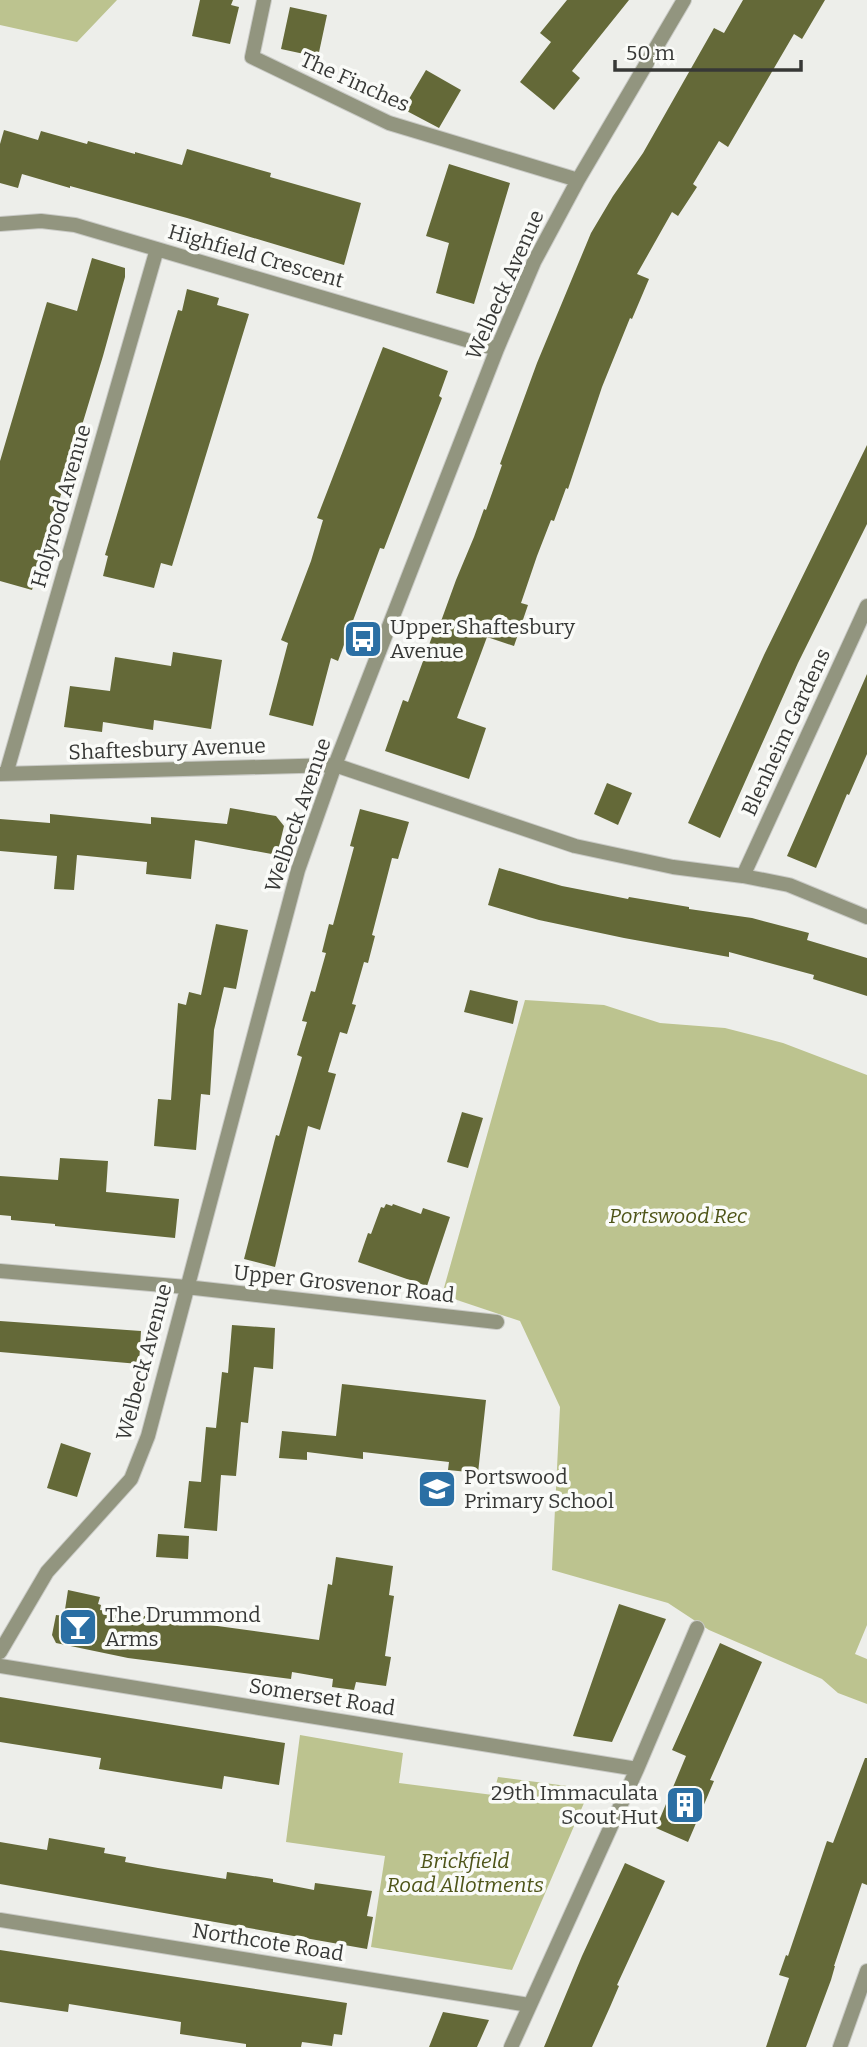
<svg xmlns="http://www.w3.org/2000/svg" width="867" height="2047" viewBox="0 0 867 2047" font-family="Bitter,serif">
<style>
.green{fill:#bcc38f}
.building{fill:#646938}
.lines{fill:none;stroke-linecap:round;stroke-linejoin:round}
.street-casing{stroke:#c9cac6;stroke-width:16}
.street{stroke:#92957f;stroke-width:14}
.labels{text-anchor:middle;stroke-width:7;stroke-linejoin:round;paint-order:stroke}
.street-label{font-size:21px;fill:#373836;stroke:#fafbf8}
.poi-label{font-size:21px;fill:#373836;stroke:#fafbf8;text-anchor:start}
.park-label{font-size:21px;font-style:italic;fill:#4e5418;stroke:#fafbf8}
</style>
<rect width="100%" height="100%" fill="#edeeea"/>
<path class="green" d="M 0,0 L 117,0 L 77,42 L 0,25 Z
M 525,1000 L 604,1005 L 660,1023 L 725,1028 L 783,1043 L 867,1075 L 867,1625 L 855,1654 L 867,1659 L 867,1704 L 838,1693 L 822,1679 L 709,1630 L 668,1603 L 552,1570 L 560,1407 L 520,1321 L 442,1295 Z
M 300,1735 L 403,1753 L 399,1783 L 493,1795 L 498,1777 L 590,1789 L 512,1970 L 371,1947 L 385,1856 L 286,1842 Z"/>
<path class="building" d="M 200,0 L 233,0 L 231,5 L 239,7 L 230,44 L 192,36 Z
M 567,0 L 629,0 L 572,71 L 580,78 L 554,110 L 520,82 L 551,42 L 540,33 Z
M 743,0 L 825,0 L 802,39 L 794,34 L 728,147 L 719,141 L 693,184 L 697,187 L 678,216 L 672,212 L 637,274 L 649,279 L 632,319 L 630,318 L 602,387 L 568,489 L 566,488 L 554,521 L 551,520 L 537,556 L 521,603 L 528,605 L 514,646 L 487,637 L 457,718 L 486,728 L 469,779 L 385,751 L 403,700 L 408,702 L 433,634 L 436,635 L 456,580 L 474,537 L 484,509 L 486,510 L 502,465 L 500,464 L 537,363 L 591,233 L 613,196 L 643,153 L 714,28 L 724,33 Z
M 290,7 L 327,15 L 318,57 L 281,49 Z
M 426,70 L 461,90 L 439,128 L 403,109 Z
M 4,130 L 38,140 L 41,131 L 87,144 L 88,141 L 135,154 L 135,152 L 182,165 L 187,149 L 271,173 L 270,177 L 361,203 L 344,265 L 187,218 L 70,186 L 70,188 L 22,174 L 18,188 L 0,183 L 0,144 Z
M 449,164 L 510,183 L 474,304 L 436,293 L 449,243 L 426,236 Z
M 92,258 L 125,268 L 125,277 L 103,356 L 32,590 L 0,581 L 0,461 L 47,302 L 77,311 Z
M 187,289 L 219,298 L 217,305 L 249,314 L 172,566 L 161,563 L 154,588 L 103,576 L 108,556 L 105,555 L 178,310 L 182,311 Z
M 383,347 L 448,371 L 439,396 L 442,398 L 384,549 L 380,548 L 338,661 L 331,658 L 313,726 L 269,715 L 288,643 L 281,640 L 311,561 L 323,520 L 317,518 Z
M 867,445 L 867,524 L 798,663 L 720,838 L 688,823 L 764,655 Z
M 173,652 L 222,660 L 211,729 L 154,720 L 153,730 L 103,722 L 102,732 L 64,727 L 70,686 L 110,691 L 115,657 L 171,666 Z
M 867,674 L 867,754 L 849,795 L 847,794 L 816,868 L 787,856 Z
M 607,783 L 632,793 L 618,825 L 594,814 Z
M 230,808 L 276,816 L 284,826 L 277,855 L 195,840 L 191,879 L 146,874 L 147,862 L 77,855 L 74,890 L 54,889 L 57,856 L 0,851 L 0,819 L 50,823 L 50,814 L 151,824 L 151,817 L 227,824 Z
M 360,809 L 409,822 L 398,859 L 392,858 L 372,935 L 375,936 L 368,963 L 364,962 L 352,1004 L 356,1005 L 347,1034 L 340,1032 L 328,1072 L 336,1074 L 320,1130 L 308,1126 L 275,1267 L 244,1259 L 276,1135 L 279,1136 L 302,1057 L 297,1055 L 307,1022 L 302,1021 L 311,991 L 315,992 L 326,953 L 322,952 L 329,924 L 333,925 L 354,847 L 350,846 Z
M 499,868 L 562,886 L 628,899 L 629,897 L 689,907 L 689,909 L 752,918 L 809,933 L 807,940 L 867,958 L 867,996 L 813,979 L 814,975 L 729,952 L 729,957 L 624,938 L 539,920 L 488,905 Z
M 216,924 L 248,930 L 236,989 L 224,987 L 214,1030 L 210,1095 L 201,1094 L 196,1150 L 154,1146 L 158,1099 L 171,1100 L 178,1003 L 186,1005 L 189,992 L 201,995 Z
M 470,990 L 518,1001 L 513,1024 L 464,1012 Z
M 462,1112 L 483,1118 L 468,1168 L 447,1162 Z
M 60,1158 L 108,1161 L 106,1192 L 179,1199 L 175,1238 L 55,1226 L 55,1224 L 11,1220 L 11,1216 L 0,1215 L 0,1176 L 58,1180 Z
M 386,1204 L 392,1206 L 393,1204 L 421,1214 L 423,1208 L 450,1217 L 427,1286 L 358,1262 L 368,1233 L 371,1234 L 381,1207 L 384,1208 Z
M 0,1321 L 141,1331 L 139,1364 L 0,1352 Z
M 232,1325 L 275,1328 L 273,1369 L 254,1367 L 248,1423 L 241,1422 L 236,1476 L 221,1475 L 217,1531 L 184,1528 L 189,1481 L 201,1482 L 206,1427 L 216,1428 L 222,1372 L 228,1373 Z
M 342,1384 L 486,1400 L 478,1473 L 448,1470 L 449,1462 L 363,1452 L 363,1459 L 307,1452 L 307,1460 L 279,1458 L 282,1431 L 336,1436 Z
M 61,1443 L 91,1453 L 77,1497 L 47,1488 Z
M 158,1534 L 189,1536 L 188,1559 L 156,1557 Z
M 336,1557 L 393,1566 L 389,1595 L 394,1596 L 385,1656 L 391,1657 L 386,1686 L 356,1682 L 354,1690 L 332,1687 L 333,1679 L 292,1672 L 291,1679 L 128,1658 L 56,1643 L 52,1635 L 56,1615 L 64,1616 L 68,1590 L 100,1597 L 98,1604 L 101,1605 L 100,1610 L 319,1640 L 328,1584 L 332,1585 Z
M 619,1604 L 666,1619 L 612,1742 L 573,1736 Z
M 720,1643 L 762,1662 L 710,1780 L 714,1781 L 688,1842 L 656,1828 L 686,1756 L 672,1750 Z
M 0,1697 L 285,1743 L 279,1785 L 224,1776 L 222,1789 L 178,1782 L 99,1769 L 101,1758 L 0,1742 Z
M 865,1758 L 867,1758 L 867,1885 L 862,1883 L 834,1966 L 835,1966 L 831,1980 L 806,2047 L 766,2047 L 789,1978 L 779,1975 L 786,1955 L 788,1956 L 827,1841 L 833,1843 Z
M 49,1838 L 105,1848 L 104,1853 L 126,1857 L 125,1862 L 158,1868 L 226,1879 L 227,1872 L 273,1879 L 273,1882 L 314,1890 L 315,1883 L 372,1891 L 367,1916 L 373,1917 L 367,1949 L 0,1884 L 0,1842 L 47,1850 Z
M 625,1863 L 665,1881 L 617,1985 L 619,1986 L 610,2007 L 592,2047 L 544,2047 L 582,1956 Z
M 0,1950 L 347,2003 L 342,2035 L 334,2034 L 332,2046 L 302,2042 L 301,2047 L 246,2047 L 246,2044 L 180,2034 L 181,2022 L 69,2004 L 68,2012 L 0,2002 Z
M 443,2012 L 489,2020 L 477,2047 L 429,2047 Z"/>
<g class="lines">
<g class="street-casing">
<path id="street" d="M 264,0 L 252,57 L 389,123 L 578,180
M 0,224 L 41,221 L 75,225 L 497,349
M 0,774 L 335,765 L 575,846 L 673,867 L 743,876 L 789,885 L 867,917
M 6,774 L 157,249
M 743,876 L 867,606
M 0,1271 L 186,1287 L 497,1322
M 0,1652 L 47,1572 L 131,1479 L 148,1436 L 298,870 L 335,765 L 497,349 L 534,262 L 578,180 L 684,0
M 0,1666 L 637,1769
M 0,1920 L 529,2005
M 511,2047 L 637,1769 L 697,1628
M 840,2047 L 867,1971"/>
</g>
<use href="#street" class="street"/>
</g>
<defs>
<g id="bus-square" transform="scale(2.0125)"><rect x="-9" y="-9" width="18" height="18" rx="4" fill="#2b6fa4" stroke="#fafbf8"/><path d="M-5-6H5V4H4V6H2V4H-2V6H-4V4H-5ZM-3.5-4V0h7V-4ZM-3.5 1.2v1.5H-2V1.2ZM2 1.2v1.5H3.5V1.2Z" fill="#fff"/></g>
<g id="school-square" transform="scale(2.0125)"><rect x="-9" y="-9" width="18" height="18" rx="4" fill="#2b6fa4" stroke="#fafbf8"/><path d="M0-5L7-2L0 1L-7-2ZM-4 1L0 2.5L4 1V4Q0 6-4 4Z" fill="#fff"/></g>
<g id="bar-square" transform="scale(2.0125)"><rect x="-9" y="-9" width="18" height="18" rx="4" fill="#2b6fa4" stroke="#fafbf8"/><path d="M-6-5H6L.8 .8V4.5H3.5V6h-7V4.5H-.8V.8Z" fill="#fff"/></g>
<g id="building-square" transform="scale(2.0125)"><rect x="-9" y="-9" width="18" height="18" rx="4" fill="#2b6fa4" stroke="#fafbf8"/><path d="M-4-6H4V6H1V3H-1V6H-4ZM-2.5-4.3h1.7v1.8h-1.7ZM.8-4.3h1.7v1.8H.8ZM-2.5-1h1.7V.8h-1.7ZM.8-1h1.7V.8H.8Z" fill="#fff"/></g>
</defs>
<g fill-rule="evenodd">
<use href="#bus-square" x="363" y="639"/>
<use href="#school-square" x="437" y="1489"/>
<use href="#bar-square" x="78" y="1627"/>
<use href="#building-square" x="685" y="1805"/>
</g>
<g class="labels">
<g class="street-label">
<text transform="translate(355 82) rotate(24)" y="7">The Finches</text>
<text transform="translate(256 256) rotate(16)" y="7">Highfield Crescent</text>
<text transform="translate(505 285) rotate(-66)" y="7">Welbeck Avenue</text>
<text transform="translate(61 506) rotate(-74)" y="7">Holyrood Avenue</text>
<text transform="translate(786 732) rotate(-65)" y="7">Blenheim Gardens</text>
<text transform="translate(167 749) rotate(-2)" y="7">Shaftesbury Avenue</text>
<text transform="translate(298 815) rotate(-71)" y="7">Welbeck Avenue</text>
<text transform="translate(344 1284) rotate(6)" y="7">Upper Grosvenor Road</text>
<text transform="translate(144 1362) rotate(-75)" y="7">Welbeck Avenue</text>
<text transform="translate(322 1697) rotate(9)" y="7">Somerset Road</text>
<text transform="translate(268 1942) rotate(9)" y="7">Northcote Road</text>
</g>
<g class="poi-label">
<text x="390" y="634">Upper Shaftesbury<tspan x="390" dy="24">Avenue</tspan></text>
<text x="464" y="1484">Portswood<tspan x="464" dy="24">Primary School</tspan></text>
<text x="105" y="1622">The Drummond<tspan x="105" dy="24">Arms</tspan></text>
<text x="658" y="1800" text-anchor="end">29th Immaculata<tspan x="658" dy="24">Scout Hut</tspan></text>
</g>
<g class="park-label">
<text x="678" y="1223">Portswood Rec</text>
<text x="465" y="1868">Brickfield<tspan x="465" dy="24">Road Allotments</tspan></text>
</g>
</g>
<path d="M615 60v10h186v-10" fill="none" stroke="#373836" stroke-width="3.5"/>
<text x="626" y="60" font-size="21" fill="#373836" stroke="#fafbf8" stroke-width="5" paint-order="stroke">50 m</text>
</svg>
